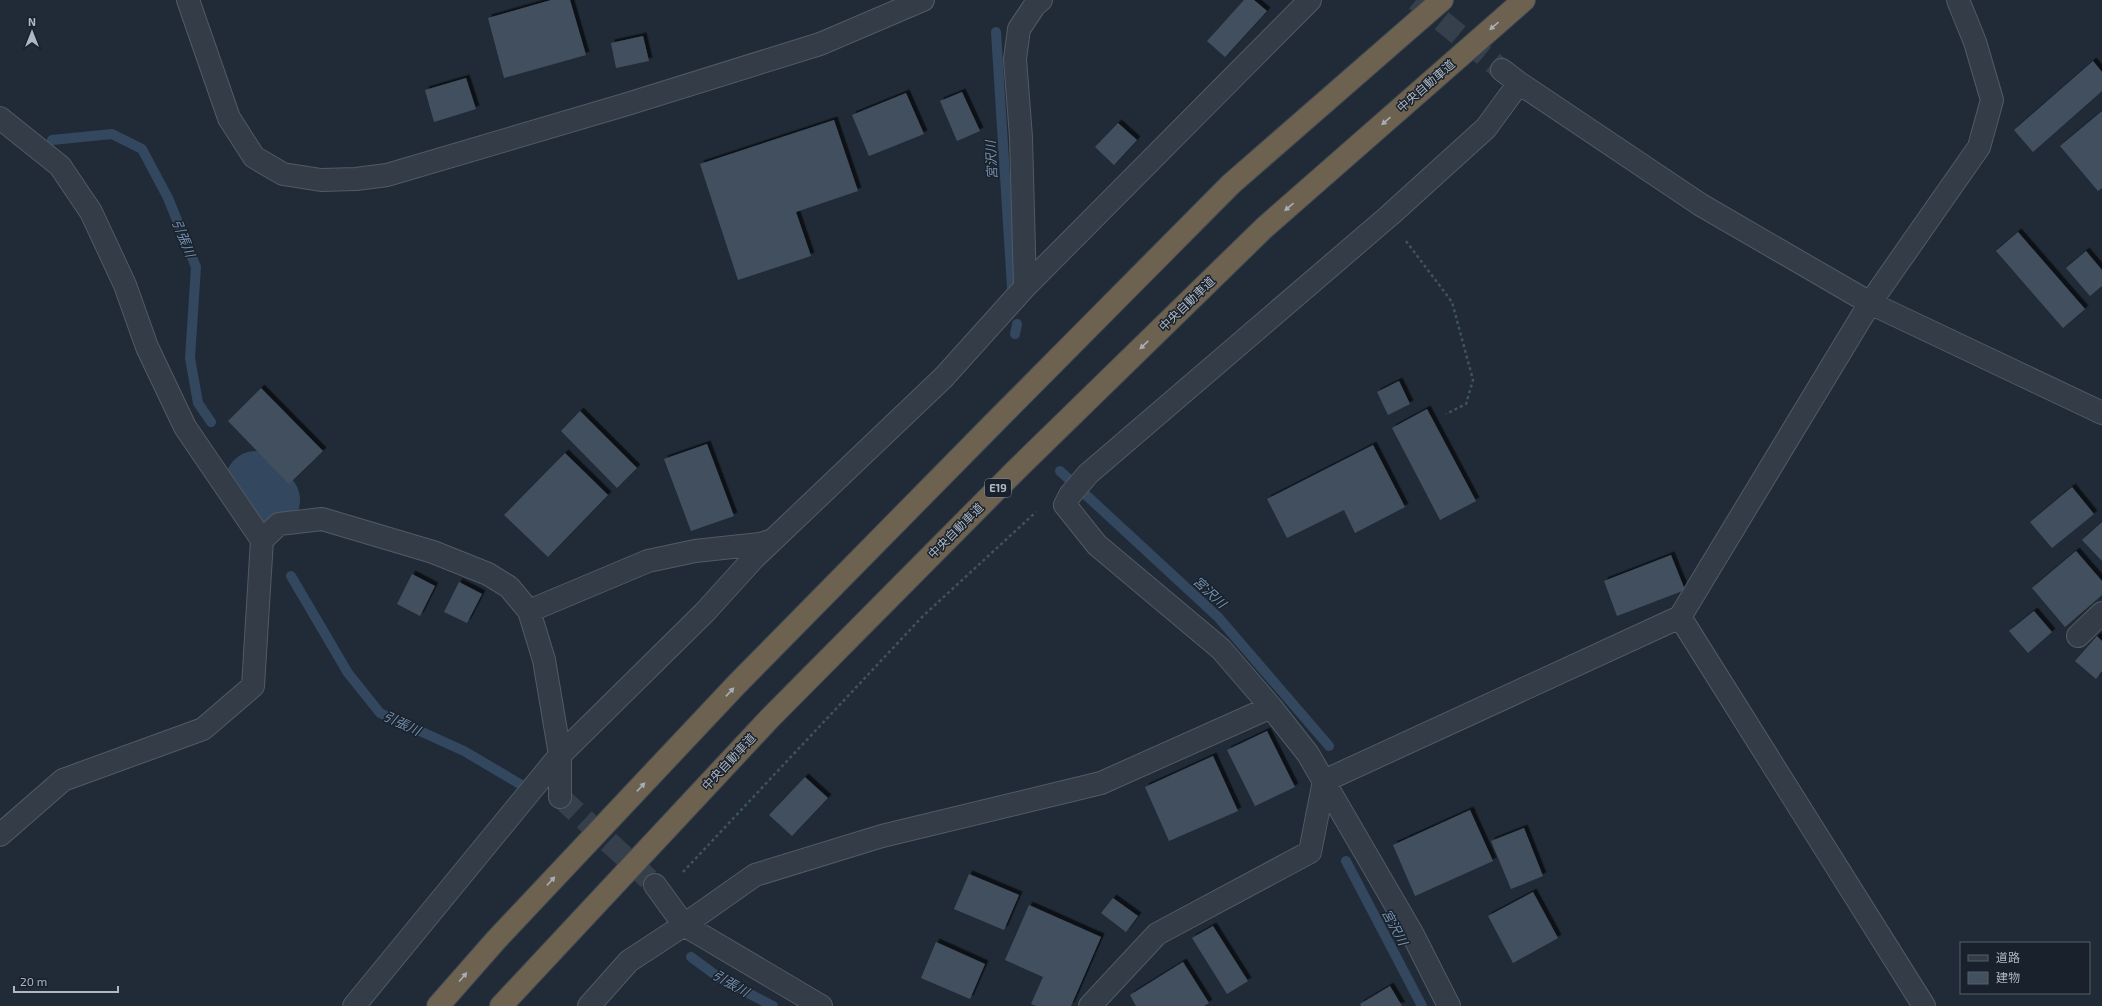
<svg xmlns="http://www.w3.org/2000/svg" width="2102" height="1006" viewBox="0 0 2102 1006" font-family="'Exo 2','Noto Sans JP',sans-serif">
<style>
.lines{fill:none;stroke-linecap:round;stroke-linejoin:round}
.stream{stroke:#33475f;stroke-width:10}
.river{stroke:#33475f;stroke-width:62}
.building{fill:#43505f;filter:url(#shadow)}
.minor-tunnel{stroke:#35404c;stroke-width:22;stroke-dasharray:22 11;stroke-linecap:butt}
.minor-casing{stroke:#515a65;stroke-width:24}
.highway-casing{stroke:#3e4752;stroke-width:24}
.path{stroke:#3f5455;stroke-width:2.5;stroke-dasharray:3 3;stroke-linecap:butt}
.minor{stroke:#343d47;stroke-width:22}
.highway{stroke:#6d6150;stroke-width:22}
.oneway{fill:#a8aeb8}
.labels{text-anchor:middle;stroke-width:3;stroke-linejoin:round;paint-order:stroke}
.shield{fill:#19222c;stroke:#818a96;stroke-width:1}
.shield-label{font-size:11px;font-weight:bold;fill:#aeb7c4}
.street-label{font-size:12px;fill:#aeb7c4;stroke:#19222c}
.water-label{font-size:13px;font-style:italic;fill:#758fad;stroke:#19222c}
</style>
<defs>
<filter id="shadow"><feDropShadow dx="3.5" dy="-3.5" stdDeviation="0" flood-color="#0009"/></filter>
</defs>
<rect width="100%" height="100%" fill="#202b37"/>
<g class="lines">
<path class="stream" d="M 996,32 L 1012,288
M 52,140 L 112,134 L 142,149 L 168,198 L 196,267 L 190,358 L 198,403 L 211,422
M 1015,334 L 1017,324
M 1060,471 L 1218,617 L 1329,746
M 291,576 L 348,673 L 380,713 L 464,751 L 525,787
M 1346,861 L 1422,1006
M 691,957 L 721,979 L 773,1006"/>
<path class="river" d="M 256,482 L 269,500"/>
</g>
<path class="building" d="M 551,0 L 570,0 L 586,55 L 504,78 L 488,18 Z
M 1244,0 L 1254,0 L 1267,11 L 1225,57 L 1207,41 Z
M 643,36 L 649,61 L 616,68 L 611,43 Z
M 2093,61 L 2102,72 L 2102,91 L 2033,152 L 2014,130 Z
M 466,78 L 476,109 L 434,122 L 425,90 Z
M 962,92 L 980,131 L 957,141 L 940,101 Z
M 906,93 L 924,134 L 869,156 L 852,115 Z
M 2102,111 L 2102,188 L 2098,191 L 2060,146 Z
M 834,120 L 858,191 L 796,212 L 811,256 L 738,280 L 700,164 Z
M 1118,123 L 1137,140 L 1114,165 L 1095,147 Z
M 2018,232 L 2085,309 L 2063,328 L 1996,251 Z
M 2086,251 L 2102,270 L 2102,286 L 2090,296 L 2066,268 Z
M 1399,381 L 1410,404 L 1388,415 L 1377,392 Z
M 261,388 L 323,451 L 289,484 L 228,421 Z
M 1427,409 L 1476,501 L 1440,520 L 1392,428 Z
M 580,411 L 637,468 L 617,488 L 561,431 Z
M 707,444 L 734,516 L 691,531 L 664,459 Z
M 1373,445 L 1405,507 L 1355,533 L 1344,510 L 1287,538 L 1267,499 Z
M 565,453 L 608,495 L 548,557 L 504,515 Z
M 2072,487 L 2094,514 L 2052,548 L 2030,522 Z
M 2102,522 L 2102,561 L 2082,540 Z
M 2076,551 L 2102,581 L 2102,595 L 2065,627 L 2032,588 Z
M 1671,555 L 1685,590 L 1617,616 L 1604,581 Z
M 412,574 L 435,586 L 420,616 L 397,604 Z
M 459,582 L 482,594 L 467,623 L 444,612 Z
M 2034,611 L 2052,632 L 2028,653 L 2009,631 Z
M 2097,636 L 2102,641 L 2102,671 L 2096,679 L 2075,661 Z
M 1267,731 L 1295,787 L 1255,806 L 1227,750 Z
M 1213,756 L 1238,811 L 1169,841 L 1145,787 Z
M 805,777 L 828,798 L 792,836 L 769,815 Z
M 1470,810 L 1493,861 L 1415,896 L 1393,845 Z
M 1524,828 L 1543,876 L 1511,889 L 1491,841 Z
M 969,874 L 1019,895 L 1004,930 L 954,909 Z
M 1533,892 L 1558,938 L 1513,963 L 1488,916 Z
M 1113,898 L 1138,916 L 1126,932 L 1101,913 Z
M 1029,905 L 1101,937 L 1071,1006 L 1036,1006 L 1031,1004 L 1043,977 L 1005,960 Z
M 1213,926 L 1248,981 L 1227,994 L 1192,938 Z
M 936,942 L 985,964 L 970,999 L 921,978 Z
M 1183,962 L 1209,1003 L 1204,1006 L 1136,1006 L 1130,995 Z
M 1390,986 L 1402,1006 L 1361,1006 L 1360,1004 Z"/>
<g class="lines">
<path class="minor-tunnel" d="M 1416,0 L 1502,70
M 560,797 L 655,885"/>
<g class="minor-casing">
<path id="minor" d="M 188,0 L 229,118 L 254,157 L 283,174 L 321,180 L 356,179 L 387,175 L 624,105 L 820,44 L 923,0
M 1502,70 L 1519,83 L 1701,205 L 1870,303 L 2102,413
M 0,118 L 60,166 L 91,212 L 125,285 L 147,347 L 185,427 L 262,540
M 1025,287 L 1021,137 L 1015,59 L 1019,29 L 1035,5 L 1041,0
M 529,611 L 648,561 L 695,551 L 760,544 L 773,540
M 1680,617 L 1924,1006
M 2078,636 L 2102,613
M 1324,781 L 1680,617 L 1870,303 L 1979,147 L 1992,100 L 1975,42 L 1958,0
M 0,835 L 63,780 L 203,729 L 253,686 L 262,540 L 279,524 L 322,519 L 433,552 L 488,574 L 509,587 L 529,611 L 544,660 L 560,755 L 560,797
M 655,885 L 684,925 L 821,1006
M 354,1006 L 560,755 L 705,612 L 753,559 L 944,377 L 1025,287 L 1310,0
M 589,1006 L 629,961 L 684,925 L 755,875 L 882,836 L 1101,783 L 1271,707
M 1090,1006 L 1157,934 L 1310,852 L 1324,781
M 1449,1006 L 1412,933 L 1308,754 L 1271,707 L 1221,649 L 1097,545 L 1065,505 L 1070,495 L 1088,474 L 1390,215 L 1486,128 L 1519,83"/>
</g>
<g class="highway-casing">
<path id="highway" d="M 438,1006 L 496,940 L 737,684 L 992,425 L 1231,184 L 1442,0
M 501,1006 L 770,718 L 1017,469 L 1264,228 L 1524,0"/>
</g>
<path class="path" d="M 1406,241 L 1452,302 L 1473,380 L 1466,404 L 1446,414
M 683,872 L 923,616 L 1036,512"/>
<use href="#minor" class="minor"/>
<use href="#highway" class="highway"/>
</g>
<defs><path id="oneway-solid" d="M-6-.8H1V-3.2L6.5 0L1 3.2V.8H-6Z"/></defs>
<g class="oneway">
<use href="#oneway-solid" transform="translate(1494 26) rotate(139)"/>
<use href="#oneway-solid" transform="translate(1386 121) rotate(139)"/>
<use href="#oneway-solid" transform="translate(1289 207) rotate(139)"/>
<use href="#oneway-solid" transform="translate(1144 345) rotate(136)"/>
<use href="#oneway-solid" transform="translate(730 692) rotate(-47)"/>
<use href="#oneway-solid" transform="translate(641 787) rotate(-47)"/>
<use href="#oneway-solid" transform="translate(551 881) rotate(-47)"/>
<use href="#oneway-solid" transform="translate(463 977) rotate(-49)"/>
</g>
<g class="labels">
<rect class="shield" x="985" y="479" width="26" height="18" rx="3"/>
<g class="shield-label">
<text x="998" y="492">E19</text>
</g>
<g class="street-label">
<text transform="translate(1426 86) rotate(-41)" y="4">中央自動車道</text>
<text transform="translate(1187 304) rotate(-44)" y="4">中央自動車道</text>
<text transform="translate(956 531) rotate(-45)" y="4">中央自動車道</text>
<text transform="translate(729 762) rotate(-47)" y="4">中央自動車道</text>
</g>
<g class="water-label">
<text transform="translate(991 160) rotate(-93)" y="5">宮沢川</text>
<text transform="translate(184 238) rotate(68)" y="5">引張川</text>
<text transform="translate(1210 592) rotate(43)" y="5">宮沢川</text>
<text transform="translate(402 723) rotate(25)" y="5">引張川</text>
<text transform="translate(1395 927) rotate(62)" y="5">宮沢川</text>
<text transform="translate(731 983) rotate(30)" y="5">引張川</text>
</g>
</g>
<rect x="1960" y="942" width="130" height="52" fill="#19222c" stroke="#555e69"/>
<rect x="1968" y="955" width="20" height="6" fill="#343d47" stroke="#555e69"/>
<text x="1996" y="962" font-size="12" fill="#aeb7c4">道路</text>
<rect x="1968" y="972" width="20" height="12" fill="#43505f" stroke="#555e69"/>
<text x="1996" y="982" font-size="12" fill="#aeb7c4">建物</text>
<g transform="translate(32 32)" stroke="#19222c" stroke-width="3" paint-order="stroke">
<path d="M0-3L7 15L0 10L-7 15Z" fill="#aeb7c4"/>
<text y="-6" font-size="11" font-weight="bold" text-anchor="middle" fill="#aeb7c4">N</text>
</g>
<path d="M14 986v6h104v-6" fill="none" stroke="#aeb7c4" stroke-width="2"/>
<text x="20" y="986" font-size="12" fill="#aeb7c4" stroke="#19222c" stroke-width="3" paint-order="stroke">20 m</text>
</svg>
